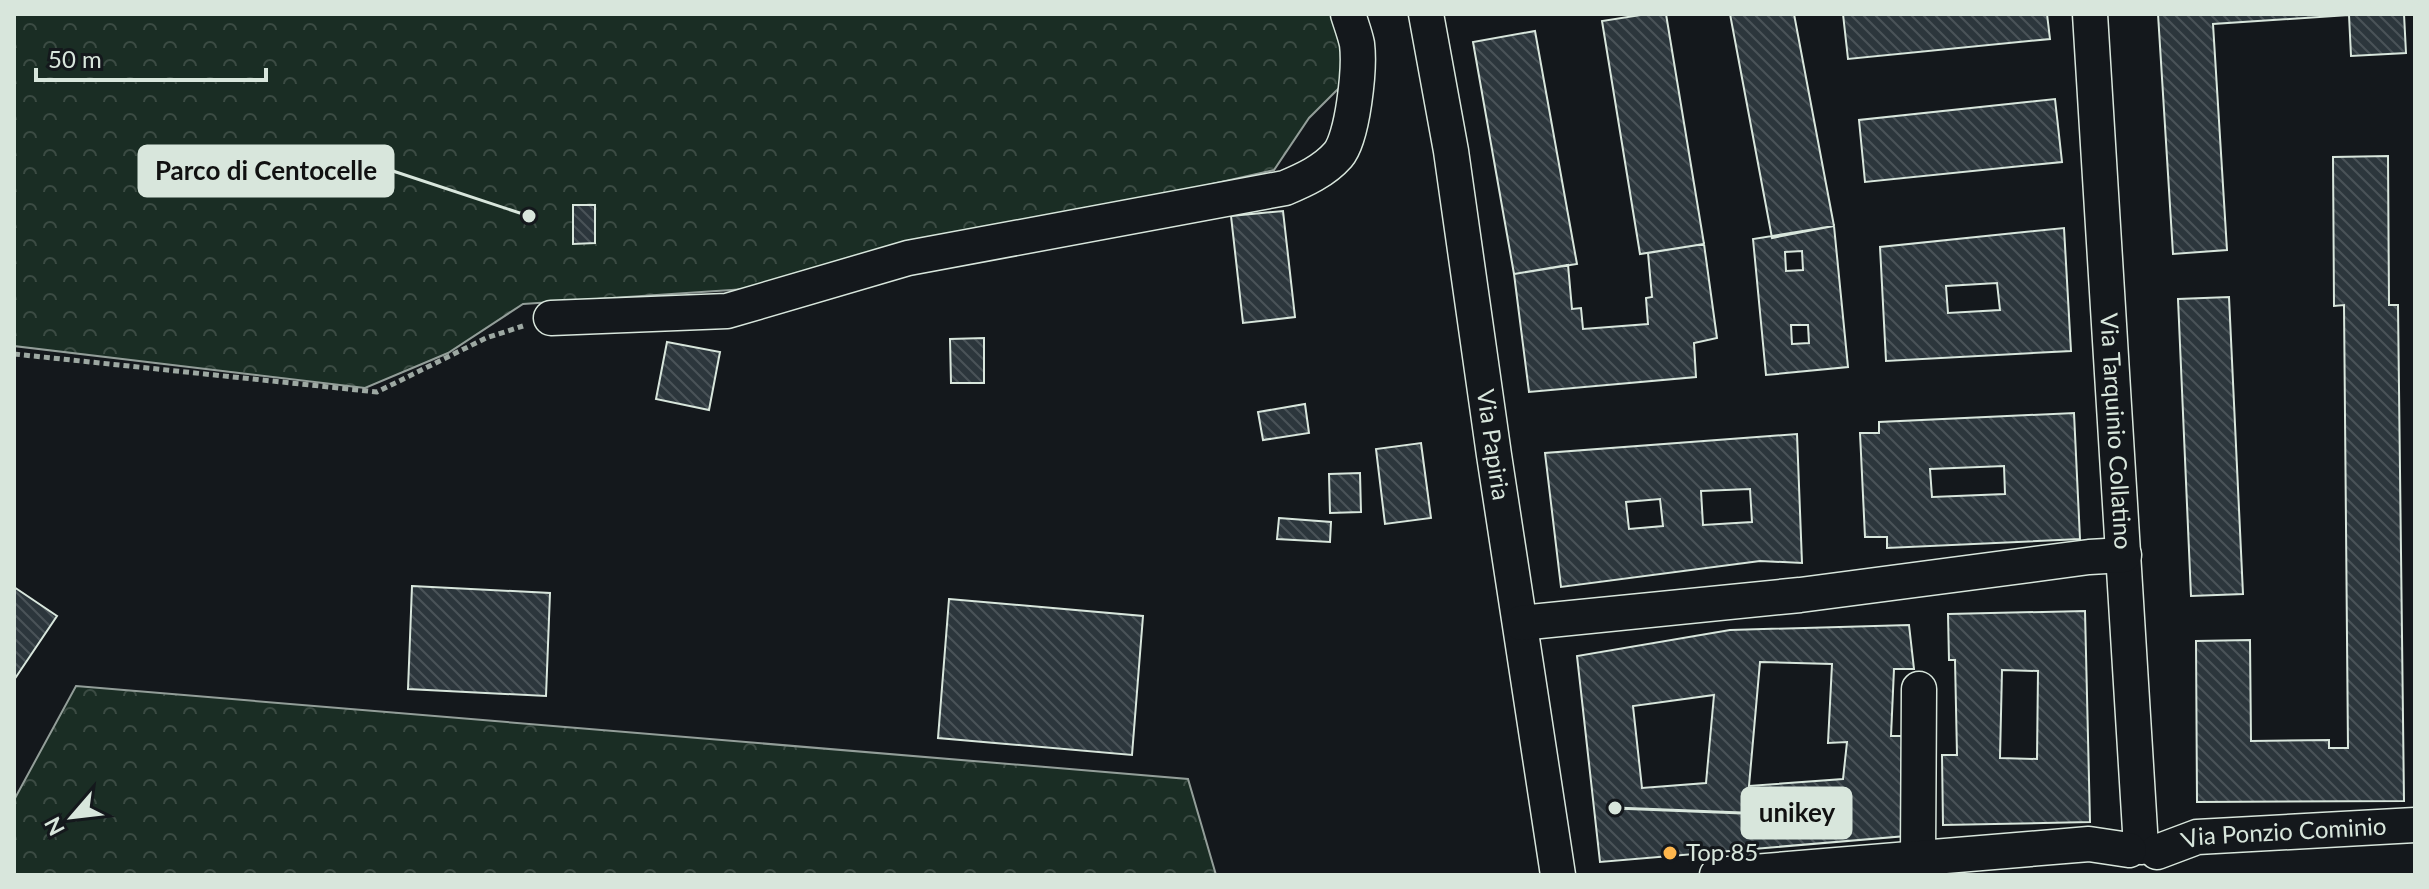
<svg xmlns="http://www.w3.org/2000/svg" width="2429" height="889" viewBox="0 0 2429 889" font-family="Lato,sans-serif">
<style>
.forest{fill:url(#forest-crowns);stroke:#939e99;stroke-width:2}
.building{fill:url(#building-back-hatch);stroke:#d8e6dc;stroke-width:2;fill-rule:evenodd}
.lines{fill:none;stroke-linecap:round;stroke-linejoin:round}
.minor-casing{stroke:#d8e6dc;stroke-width:37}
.path{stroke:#9da8a2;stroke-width:5;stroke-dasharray:6 4;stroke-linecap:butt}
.minor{stroke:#14181c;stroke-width:34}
.poi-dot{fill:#ffb74d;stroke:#14181c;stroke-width:3}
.labels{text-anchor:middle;stroke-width:6;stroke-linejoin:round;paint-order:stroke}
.street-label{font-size:24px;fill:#d8e6dc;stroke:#14181c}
.poi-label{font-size:24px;fill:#d8e6dc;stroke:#14181c;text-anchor:start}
.leader{fill:none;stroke:#d8e6dc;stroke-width:3}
.callout-dot{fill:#d8e6dc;stroke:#14181c;stroke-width:3}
.callout{fill:#d8e6dc;stroke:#d8e6dc;stroke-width:3}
.callout-label{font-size:26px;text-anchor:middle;font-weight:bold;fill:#111}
</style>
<defs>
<pattern id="forest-crowns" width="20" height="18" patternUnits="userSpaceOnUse" patternTransform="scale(2)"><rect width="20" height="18" fill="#1a2d24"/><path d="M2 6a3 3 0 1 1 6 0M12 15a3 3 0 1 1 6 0" fill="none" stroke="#3b4b43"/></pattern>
<pattern id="building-back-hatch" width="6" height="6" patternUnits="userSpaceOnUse" patternTransform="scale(2)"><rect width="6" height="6" fill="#2c363c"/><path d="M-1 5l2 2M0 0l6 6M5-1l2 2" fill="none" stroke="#4a5358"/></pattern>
</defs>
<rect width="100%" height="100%" fill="#14181c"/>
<path class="forest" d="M 14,14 L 1348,14 L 1339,88 L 1309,118 L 1274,170 L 746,289 L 523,304 L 448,353 L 365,388 L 14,346 Z
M 76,686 L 1188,779 L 1216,875 L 14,875 L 14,800 Z"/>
<path class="building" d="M 1647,14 L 1666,14 L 1704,244 L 1640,254 L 1602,21 Z
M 1730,14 L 1794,14 L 1834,226 L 1772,238 Z
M 1843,14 L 2047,14 L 2050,39 L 1848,59 Z
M 2158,14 L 2404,14 L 2406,53 L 2351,56 L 2349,15 L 2213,24 L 2227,250 L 2173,254 Z
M 1535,31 L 1577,264 L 1514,274 L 1473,42 Z
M 2055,99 L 2062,162 L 1865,182 L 1859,120 Z
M 2388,156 L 2389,305 L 2398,305 L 2404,801 L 2197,802 L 2196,641 L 2250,640 L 2251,741 L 2329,740 L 2329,748 L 2348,748 L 2344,305 L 2334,306 L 2333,157 Z
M 573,205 L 595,205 L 595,243 L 573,244 Z
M 1283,211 L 1295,317 L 1243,323 L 1231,216 Z
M 1834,226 L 1848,367 L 1766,375 L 1753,239 ZM 1802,251 L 1803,270 L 1786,271 L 1785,252 ZM 1791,325 L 1808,325 L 1809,343 L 1792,344 Z
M 2064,228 L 2071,351 L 1886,361 L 1880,247 ZM 1997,283 L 2000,310 L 1948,313 L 1946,286 Z
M 1704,244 L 1717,338 L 1694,343 L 1696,377 L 1529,392 L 1514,274 L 1568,265 L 1572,309 L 1581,308 L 1583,329 L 1648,324 L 1646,298 L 1652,297 L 1648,253 Z
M 2229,297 L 2243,594 L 2191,596 L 2178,299 Z
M 984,338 L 984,383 L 951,383 L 950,339 Z
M 667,342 L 720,352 L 709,410 L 656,399 Z
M 1305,404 L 1309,433 L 1263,440 L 1258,412 Z
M 2074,413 L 2080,539 L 1887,548 L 1887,537 L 1865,537 L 1860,433 L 1879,433 L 1879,422 ZM 2004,466 L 2005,494 L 1932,497 L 1930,469 Z
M 1797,434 L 1802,563 L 1760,561 L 1561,587 L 1545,453 ZM 1750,489 L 1752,522 L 1703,525 L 1701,491 ZM 1660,499 L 1663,526 L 1629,529 L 1626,502 Z
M 1421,443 L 1431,518 L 1385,524 L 1376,449 Z
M 1360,473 L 1361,512 L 1330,513 L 1329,474 Z
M 1279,518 L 1331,522 L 1330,542 L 1277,539 Z
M 412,586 L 550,593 L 546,696 L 408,689 Z
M 14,587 L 57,616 L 14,680 Z
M 949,599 L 1143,616 L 1132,755 L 938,738 Z
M 2085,611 L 2090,822 L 1943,825 L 1942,755 L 1957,755 L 1955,660 L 1949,660 L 1948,614 ZM 2002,670 L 2038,671 L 2037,759 L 2000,758 Z
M 1909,625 L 1914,669 L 1894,669 L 1891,736 L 1906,736 L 1906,836 L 1600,862 L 1577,656 L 1730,630 ZM 1760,662 L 1832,664 L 1828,743 L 1847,742 L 1843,779 L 1749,786 ZM 1714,695 L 1706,783 L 1642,788 L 1633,706 Z"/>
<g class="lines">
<g class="minor-casing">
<g id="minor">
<path id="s1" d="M 1426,14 L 1451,151 L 1494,455 L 1558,875"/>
<path id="s2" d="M 2090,14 L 2141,847"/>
<path d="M 551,318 L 727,311 L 908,258 L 1285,188 C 1304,180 1324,171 1338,155 C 1353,138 1360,68 1357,44 C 1355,34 1351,24 1348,14"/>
<path d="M 1521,623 L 1800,595 L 2089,557 L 2124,555"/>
<path id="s3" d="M 2157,852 L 2197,837 L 2415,825"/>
<path d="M 1918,858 L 1919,689"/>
<path d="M 1717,875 L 2089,844 L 2129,850"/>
</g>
</g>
<path class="path" d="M 14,354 L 377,392 L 486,338 L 523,326"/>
<use href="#minor" class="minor"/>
</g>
<circle class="poi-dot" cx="1670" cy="853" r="8"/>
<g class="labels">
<g class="street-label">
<text dy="8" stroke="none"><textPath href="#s2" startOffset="418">Via Tarquinio Collatino</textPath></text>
<text dy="8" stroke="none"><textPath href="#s1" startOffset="436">Via Papiria</textPath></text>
<text dy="8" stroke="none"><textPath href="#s3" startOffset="130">Via Ponzio Cominio</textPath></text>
</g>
<g class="poi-label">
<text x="1686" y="861">Top 85</text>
</g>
</g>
<path class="leader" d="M529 216L393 171M1615 808L1742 813"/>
<g class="callout-dot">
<circle cx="529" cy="216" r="8"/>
<circle cx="1615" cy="808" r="8"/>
</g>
<g class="callout">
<rect x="139" y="146" width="254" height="50" rx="8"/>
<rect x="1742" y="788" width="109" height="50" rx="8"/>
</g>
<g class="callout-label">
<text x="266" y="180">Parco di Centocelle</text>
<text x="1797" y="822">unikey</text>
</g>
<rect width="2429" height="889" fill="none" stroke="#d8e6dc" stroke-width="32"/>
<g transform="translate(72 817) rotate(242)" stroke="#14181c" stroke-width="6" paint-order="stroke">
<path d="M0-6L14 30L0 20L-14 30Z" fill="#d8e6dc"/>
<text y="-12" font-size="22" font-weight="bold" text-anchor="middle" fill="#d8e6dc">N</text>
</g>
<path d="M36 68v12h230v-12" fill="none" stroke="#d8e6dc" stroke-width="4"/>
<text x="48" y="68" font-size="24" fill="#d8e6dc" stroke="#14181c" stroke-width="6" paint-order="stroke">50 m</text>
</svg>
